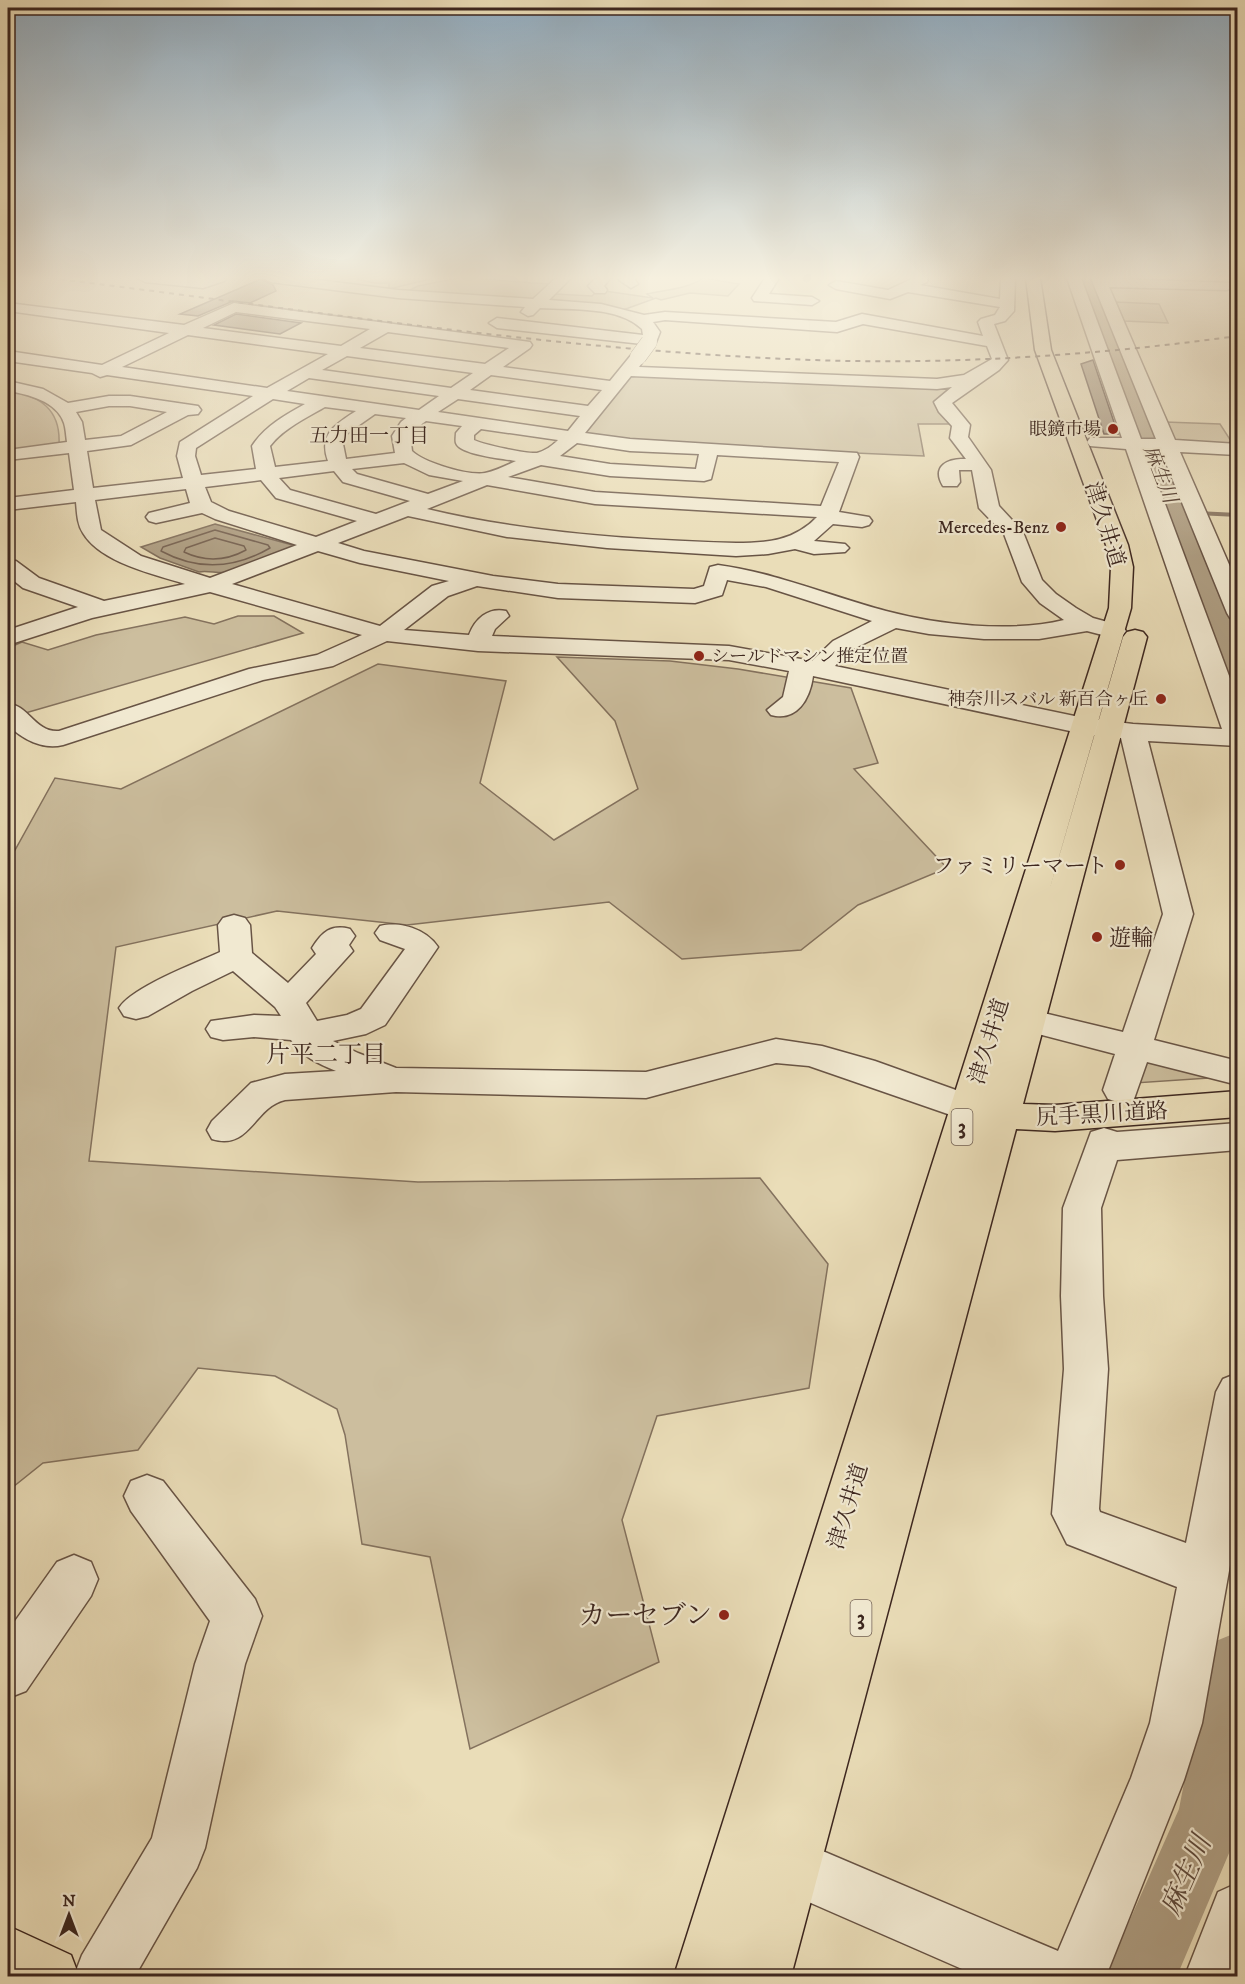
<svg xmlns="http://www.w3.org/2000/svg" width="1245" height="1984" viewBox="0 0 1245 1984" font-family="'IM FELL DW Pica','Noto Serif JP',serif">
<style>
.green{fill:#ccbe9e;stroke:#84725e;stroke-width:1.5}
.water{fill:#af9f84;stroke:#816f5c;stroke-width:1.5}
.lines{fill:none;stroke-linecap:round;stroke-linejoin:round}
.shore{stroke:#766252;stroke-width:1.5}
.stream{stroke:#816f5c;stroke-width:4}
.river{fill:#af9f84;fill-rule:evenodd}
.building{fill:#96856f;stroke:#3c261f;stroke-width:1.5}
.minor-casing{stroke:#685445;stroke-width:3}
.major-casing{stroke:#3c261f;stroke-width:3}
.minor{fill:#f1e9d1;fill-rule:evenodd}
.major{fill:#eaddb8;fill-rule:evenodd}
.rail{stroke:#3c261f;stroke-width:2;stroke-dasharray:5 5;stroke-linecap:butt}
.minor-bridge-casing{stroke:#685445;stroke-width:17;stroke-linecap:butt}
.minor-bridge{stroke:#f1e9d1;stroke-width:16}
.poi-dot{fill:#8f2418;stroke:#f1e9d1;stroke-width:2}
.labels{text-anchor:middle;stroke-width:4.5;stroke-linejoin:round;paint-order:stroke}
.far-poi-label{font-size:18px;fill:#3c261f;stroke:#f1e9d1;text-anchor:end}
.far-neighbourhood-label{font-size:20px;fill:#3c261f;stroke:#f1e9d1}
.far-water-label{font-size:20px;font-style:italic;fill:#5e4a3d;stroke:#f1e9d1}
.shield{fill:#f1e9d1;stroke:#726054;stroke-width:1.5}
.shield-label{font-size:21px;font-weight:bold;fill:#3c261f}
.street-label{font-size:22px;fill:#3c261f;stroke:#f1e9d1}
.poi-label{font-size:22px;fill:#3c261f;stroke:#f1e9d1;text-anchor:end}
.neighbourhood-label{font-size:24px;fill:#3c261f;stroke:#f1e9d1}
.near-poi-label{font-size:27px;fill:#3c261f;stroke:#f1e9d1;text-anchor:end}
.near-water-label{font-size:28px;font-style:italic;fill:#5e4a3d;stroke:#f1e9d1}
</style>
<rect width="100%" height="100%" fill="#eaddb8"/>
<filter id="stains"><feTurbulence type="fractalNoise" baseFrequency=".00333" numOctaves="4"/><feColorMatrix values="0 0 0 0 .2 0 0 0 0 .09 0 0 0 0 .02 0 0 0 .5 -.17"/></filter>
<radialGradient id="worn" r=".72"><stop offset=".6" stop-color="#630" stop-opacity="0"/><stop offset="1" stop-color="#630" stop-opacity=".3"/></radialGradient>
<path class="green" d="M 360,278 L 425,278 L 430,279 L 389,289 L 389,283 L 375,283 L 356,279 Z
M 458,278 C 487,278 520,283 550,284 L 536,300 L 408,291 L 418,286 Z
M 703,278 L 739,284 L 728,296 L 690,293 L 661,300 L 656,298 L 623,310 L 547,301 L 555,294 L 592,296 L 598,290 L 653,298 L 647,294 C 665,290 688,289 703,278 Z
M 1116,302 L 1159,304 L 1168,323 L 1124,321 Z
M 629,374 L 959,384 L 942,398 L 955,424 L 918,424 L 924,456 L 667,445 L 582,434 Z
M 8,390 C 40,396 61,409 59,445 L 8,452 Z
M 1165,422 L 1220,424 L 1231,441 L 1225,445 L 1174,441 Z
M 238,616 L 274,616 L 303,633 L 8,718 L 8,648 L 22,642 L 48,650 L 96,635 L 185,617 L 214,624 Z
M 557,657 L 670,661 L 738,669 L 851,688 L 878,763 L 854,769 L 947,868 L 858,905 L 801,950 L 682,959 L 609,902 L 407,925 L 277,911 L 116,947 L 89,1161 L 418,1182 L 760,1178 L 828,1264 L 809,1388 L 657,1416 L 622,1520 L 659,1662 L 470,1749 L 430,1557 L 362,1544 L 345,1435 L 337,1409 L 275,1376 L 198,1368 L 138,1450 L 43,1463 L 8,1491 L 8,859 L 15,850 L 55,778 L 121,789 L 378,664 L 506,681 L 480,783 L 554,840 L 638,789 L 615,721 Z
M 1147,1061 L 1224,1077 L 1135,1083 Z"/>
<path class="water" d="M 215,524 L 296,546 C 274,554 252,565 230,572 C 220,574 206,570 199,572 L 160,558 L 141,547 Z"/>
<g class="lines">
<path class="shore" d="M 215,530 L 268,545 L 270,548 C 234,569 198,571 161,551 L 163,547 Z
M 215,538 L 244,546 L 246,550 C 226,561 205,562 184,552 L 186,548 Z"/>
<path class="stream" d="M 1176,512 L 1238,515"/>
<path class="river" d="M 1077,278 L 1094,278 L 1151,413 L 1176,484 L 1238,633 L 1238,679 L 1227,676 L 1223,670 L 1152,484 L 1129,413 Z
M 1238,1632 L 1238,1832 L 1177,1976 L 1105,1976 L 1179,1809 L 1207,1663 L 1216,1641 Z"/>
</g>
<path class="building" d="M 261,279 L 273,285 L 276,291 L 250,303 L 233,301 L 198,316 L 180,314 Z
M 236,314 L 301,323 L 280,334 L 214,325 Z
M 1093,360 L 1118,434 L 1104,434 L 1081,364 Z"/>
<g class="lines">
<g class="minor-casing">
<path id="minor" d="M 138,278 L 226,278 L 224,281 L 203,288 L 145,282 Z
M 263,278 L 302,278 L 398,290 L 533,299 L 556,278 L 571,278 L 549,300 L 601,304 L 644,315 L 665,312 L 836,322 L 862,314 L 983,336 L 978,322 L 981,319 L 995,315 L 1000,307 L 908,292 L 890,299 L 836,289 L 829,285 L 836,281 L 888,290 L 914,278 L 928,278 L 927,282 L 920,285 L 1000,299 L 1001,278 L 1015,278 L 1014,311 L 1005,321 L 994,324 L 1008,360 L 999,370 L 952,403 L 970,425 L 968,437 L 991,470 L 999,506 L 1023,532 L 1042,580 L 1056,594 L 1076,608 L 1093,618 L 1122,626 L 1126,631 L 1122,636 L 1114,638 L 1087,631 L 1039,639 L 984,639 L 929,634 L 896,628 L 849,651 L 835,666 L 1084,718 L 1133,724 L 1222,729 L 1126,449 L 1090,446 L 1087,442 L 1090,438 L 1122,438 L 1067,278 L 1081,278 L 1141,439 L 1156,439 L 1091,278 L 1232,283 L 1234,286 L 1227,290 L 1109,287 L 1175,440 L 1238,444 L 1237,455 L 1180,452 L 1238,585 L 1238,620 L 1230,618 L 1227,613 L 1161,451 L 1145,450 L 1238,700 L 1238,746 L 1148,741 L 1193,914 L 1154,1040 L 1238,1061 L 1238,1085 L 1147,1062 L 1134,1099 L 1121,1103 L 1108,1099 L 1103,1090 L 1115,1054 L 1015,1028 L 1010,1020 L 1015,1012 L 1027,1009 L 1123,1032 L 1163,914 L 1121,738 L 1084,734 L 813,676 C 810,699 797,722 771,715 L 767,710 L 783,697 L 789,671 L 729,660 L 478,651 L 387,641 L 333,666 L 263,680 L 63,745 C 42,750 22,739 8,725 L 8,704 C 28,704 35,733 59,731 L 249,669 L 317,655 L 362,635 L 210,592 L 92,618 L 8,645 L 8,630 L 78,607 L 23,588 L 8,576 L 8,560 L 16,561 L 39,578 L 104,601 L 185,584 C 154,574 101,563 83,533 C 77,524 77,512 76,502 L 8,510 L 8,498 L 74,490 L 69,453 L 8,460 L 8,450 L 67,442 C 66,436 66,429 64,423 C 57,401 27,394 8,391 L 8,381 L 43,389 L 68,403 L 109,396 L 130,396 L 198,406 L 201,410 L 198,414 L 188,415 L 131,445 L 87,451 L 93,488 L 183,478 L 177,456 L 180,442 L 253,396 L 107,375 L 100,377 L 92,373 L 8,361 L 8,351 L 102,365 L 169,333 L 8,311 L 8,303 L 184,325 L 234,303 L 530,342 L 532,345 L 530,348 L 503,367 L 610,381 L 632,354 L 638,352 L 646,357 L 639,367 L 937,379 L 964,375 L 992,359 L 987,346 L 863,324 L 837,332 L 665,320 L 653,322 L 660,332 L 655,345 L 649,347 L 642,344 L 497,328 L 489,323 L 497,318 L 643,335 L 642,329 C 618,306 572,310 540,308 L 533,315 L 528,316 L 521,312 L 525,307 L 398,298 L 270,282 ZM 236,312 L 370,329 L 341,346 L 203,328 ZM 388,332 L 509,348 L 485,364 L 360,348 ZM 188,335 L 328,354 L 267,388 L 122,367 ZM 347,356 L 473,373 L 451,388 L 322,370 ZM 491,375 L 602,390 L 588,406 L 470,390 ZM 631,376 L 937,389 L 952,387 L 934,402 L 939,412 L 952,426 L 950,438 L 966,459 C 948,458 931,466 943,486 L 957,486 L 960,482 L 959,470 L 972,470 L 979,508 L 1004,534 L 1022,582 L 1040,603 L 1064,620 C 1011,633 939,625 886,611 C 830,596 777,573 718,565 L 710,567 L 704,586 L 694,589 L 558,584 L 493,576 L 364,551 L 338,543 L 408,516 L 507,537 L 607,548 L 736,556 L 768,554 L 795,549 L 814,554 L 845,552 L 849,548 L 845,544 L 814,541 L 833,524 L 862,527 L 869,525 L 872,521 L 869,517 L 839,512 L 859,457 L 857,453 L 630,439 L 585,433 ZM 309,378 L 439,396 L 419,410 L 287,391 ZM 273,399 L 305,404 C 285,415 265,426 252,446 L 256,469 L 201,475 L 195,456 L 196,448 ZM 458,399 L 580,416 L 568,431 L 438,412 ZM 109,406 L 130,406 L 167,412 L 121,436 L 85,440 L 82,422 L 76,412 ZM 325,407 L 356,411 C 336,424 318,434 328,461 L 275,467 L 270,446 C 284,428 306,418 325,407 ZM 375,414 L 406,418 L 401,422 L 392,436 L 395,453 L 346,459 L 343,444 L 345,435 ZM 426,421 L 462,426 L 456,433 C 456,436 455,440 456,443 C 460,455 505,459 516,461 C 507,465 495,471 485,473 C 469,476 424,463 412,451 C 410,435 412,431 426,421 ZM 481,429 L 558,440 C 553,445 545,451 537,453 C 527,454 484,445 474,440 L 474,435 ZM 577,443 L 630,451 L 699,454 L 696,469 L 610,464 L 560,456 ZM 717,455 L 839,462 L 821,506 L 595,492 L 508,477 L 541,465 L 610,476 L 704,481 L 711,479 ZM 404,463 L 429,475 L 463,481 L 428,494 L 357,474 L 352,469 ZM 334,471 L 343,482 L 410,501 L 376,514 L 290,490 L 279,478 ZM 261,480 L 276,498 L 357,521 L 316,537 L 229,511 L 211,502 L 205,487 ZM 487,485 L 595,504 L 817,517 C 794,541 767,543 736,543 C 633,540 527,533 427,509 ZM 186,489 L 190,503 L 149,513 L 146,517 L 149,521 L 156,523 L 202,513 L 215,519 L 297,545 L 210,578 L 141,556 L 101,530 L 95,500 ZM 318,551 L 360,563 L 449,581 L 432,586 L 380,626 L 232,584 ZM 727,580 L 766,587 L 872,621 L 833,641 L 812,661 L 729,646 L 492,636 L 495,629 L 509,616 L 506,611 C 488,607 475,619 469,635 L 404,630 L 448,596 L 477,586 L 558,598 L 695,603 L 722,595 Z
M 596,278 L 610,278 L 604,286 L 607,290 L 605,293 L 595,293 L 588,286 Z
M 621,278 L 636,278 L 635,280 L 638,284 L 631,288 L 619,280 Z
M 765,278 L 779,278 L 769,294 L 812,297 L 819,301 L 812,305 L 754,301 L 752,298 Z
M 234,915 L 245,918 L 250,925 L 252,953 L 288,983 L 316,954 L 312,948 C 322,932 331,924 350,929 L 355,936 L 349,945 L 353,951 L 306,1003 L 317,1021 L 347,1015 L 361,1009 L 405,949 L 380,940 L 375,933 L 380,926 C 400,921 426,929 438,947 L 385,1025 L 366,1034 L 333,1041 L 358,1053 L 396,1068 L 646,1072 L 776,1039 L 822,1046 L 875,1061 L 981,1099 L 986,1108 L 981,1117 L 968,1121 L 809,1066 L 776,1063 L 646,1098 L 396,1092 L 285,1100 C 254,1107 250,1151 212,1139 L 207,1130 L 212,1121 L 251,1083 L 285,1074 L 336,1071 C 319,1064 301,1056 291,1040 L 254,1037 L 223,1040 L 211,1037 L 206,1029 L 211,1021 L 254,1015 L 281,1016 L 275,1007 L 233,971 L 192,991 L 148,1016 L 136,1019 L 124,1016 L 119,1008 C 132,987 196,963 220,952 L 218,925 L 223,918 Z
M 1238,1123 L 1238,1150 L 1117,1160 L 1101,1208 L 1103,1296 L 1108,1369 L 1099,1509 L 1100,1512 L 1186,1543 L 1216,1392 L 1223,1379 L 1238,1373 L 1238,1520 L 1202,1723 L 1184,1780 L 1106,1976 L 978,1976 L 772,1886 L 764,1866 L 772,1846 L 792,1838 L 1058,1951 L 1131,1778 L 1150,1723 L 1177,1587 L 1067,1544 L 1052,1514 L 1064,1369 L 1061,1296 L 1063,1208 L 1091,1132 L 1104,1128 L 1117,1132 Z
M 147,1475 L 163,1481 L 255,1599 L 262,1616 L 245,1664 L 205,1848 L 197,1868 L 135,1976 L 74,1976 L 82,1955 L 152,1838 L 195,1664 L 210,1621 L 131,1511 L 124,1496 L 131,1481 Z
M 74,1555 L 91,1562 L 98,1579 L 91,1596 L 26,1691 L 8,1698 L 8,1631 L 57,1562 Z
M 1238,1883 L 1238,1976 L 1185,1976 L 1218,1892 Z"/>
</g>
<g class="major-casing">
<path id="major" d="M 1026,278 L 1040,278 L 1051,350 L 1128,545 L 1133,567 L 1131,608 L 1045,905 L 1123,637 L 1127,632 L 1135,630 L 1143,632 L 1147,637 L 1023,1104 L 1055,1105 L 1238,1091 L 1238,1117 L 1055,1131 L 1016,1129 L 791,1976 L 674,1976 L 1109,608 L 1111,567 L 1106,545 L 1035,350 Z
M 8,1926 L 71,1955 L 79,1976 L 8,1976 Z"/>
</g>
<use href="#minor" class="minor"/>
<use href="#major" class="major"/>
<path class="rail" d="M 50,278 C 304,309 557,351 813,360 C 956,365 1097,355 1238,336"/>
<g class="minor-bridge-casing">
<path id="minor-bridge" d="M 638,357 L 649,342"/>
</g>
<use href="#minor-bridge" class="minor-bridge"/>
</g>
<linearGradient id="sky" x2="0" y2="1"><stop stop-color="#91acc0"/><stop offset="0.5" stop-color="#f6f0df"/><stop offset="1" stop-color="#f6f0df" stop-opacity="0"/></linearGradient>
<rect width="1245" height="556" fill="url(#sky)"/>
<g class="poi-dot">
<circle cx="1113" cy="429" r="6"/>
<circle cx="1061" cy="527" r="6"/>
<circle cx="699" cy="656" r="6"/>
<circle cx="1161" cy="699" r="6"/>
<circle cx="1120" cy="865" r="6"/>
<circle cx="1097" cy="937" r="6"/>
<circle cx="724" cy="1615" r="6"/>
</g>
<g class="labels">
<g class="far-poi-label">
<text x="1101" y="435">眼鏡市場</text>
<text x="1049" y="533">Mercedes-Benz</text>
<text x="711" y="662" text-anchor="start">シールドマシン推定位置</text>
<text x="1149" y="705">神奈川スバル 新百合ヶ丘</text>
</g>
<g class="far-neighbourhood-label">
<text x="369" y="442">五力田一丁目</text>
</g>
<g class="far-water-label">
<text transform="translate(1161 474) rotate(69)" y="7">麻生川</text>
</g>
<g class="shield">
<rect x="951.5" y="1109" width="21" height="36" rx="4.5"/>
<rect x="850.5" y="1600" width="21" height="36" rx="4.5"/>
</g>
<g class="shield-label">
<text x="962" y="1134">3</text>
<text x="861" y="1625">3</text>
</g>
<g class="street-label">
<text transform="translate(1106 524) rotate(73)" y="8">津久井道</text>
<text transform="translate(988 1041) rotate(-73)" y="8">津久井道</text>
<text transform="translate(1102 1113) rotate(-3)" y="8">尻手黒川道路</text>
<text transform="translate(847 1506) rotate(-73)" y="8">津久井道</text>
</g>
<g class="poi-label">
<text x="1108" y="873">ファミリーマート</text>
<text x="1109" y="945" text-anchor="start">遊輪</text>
</g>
<g class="neighbourhood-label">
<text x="326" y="1062">片平二丁目</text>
</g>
<g class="near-poi-label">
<text x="712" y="1624">カーセブン</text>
</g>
<g class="near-water-label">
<text transform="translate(1185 1875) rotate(-66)" y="10">麻生川</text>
</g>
</g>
<rect width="1245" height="1984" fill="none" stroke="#eaddb8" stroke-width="30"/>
<rect x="9" y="9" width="1227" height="1966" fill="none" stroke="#3c261f" stroke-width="3"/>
<rect x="15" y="15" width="1215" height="1954" fill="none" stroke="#3c261f" stroke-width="1.5"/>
<g transform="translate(69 1915)" stroke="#f1e9d1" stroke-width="4.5" paint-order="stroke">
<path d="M0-4.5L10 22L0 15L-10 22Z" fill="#3c261f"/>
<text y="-9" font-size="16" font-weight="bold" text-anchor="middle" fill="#3c261f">N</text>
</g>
<rect width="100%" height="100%" filter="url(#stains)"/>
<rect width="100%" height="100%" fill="url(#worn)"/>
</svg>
